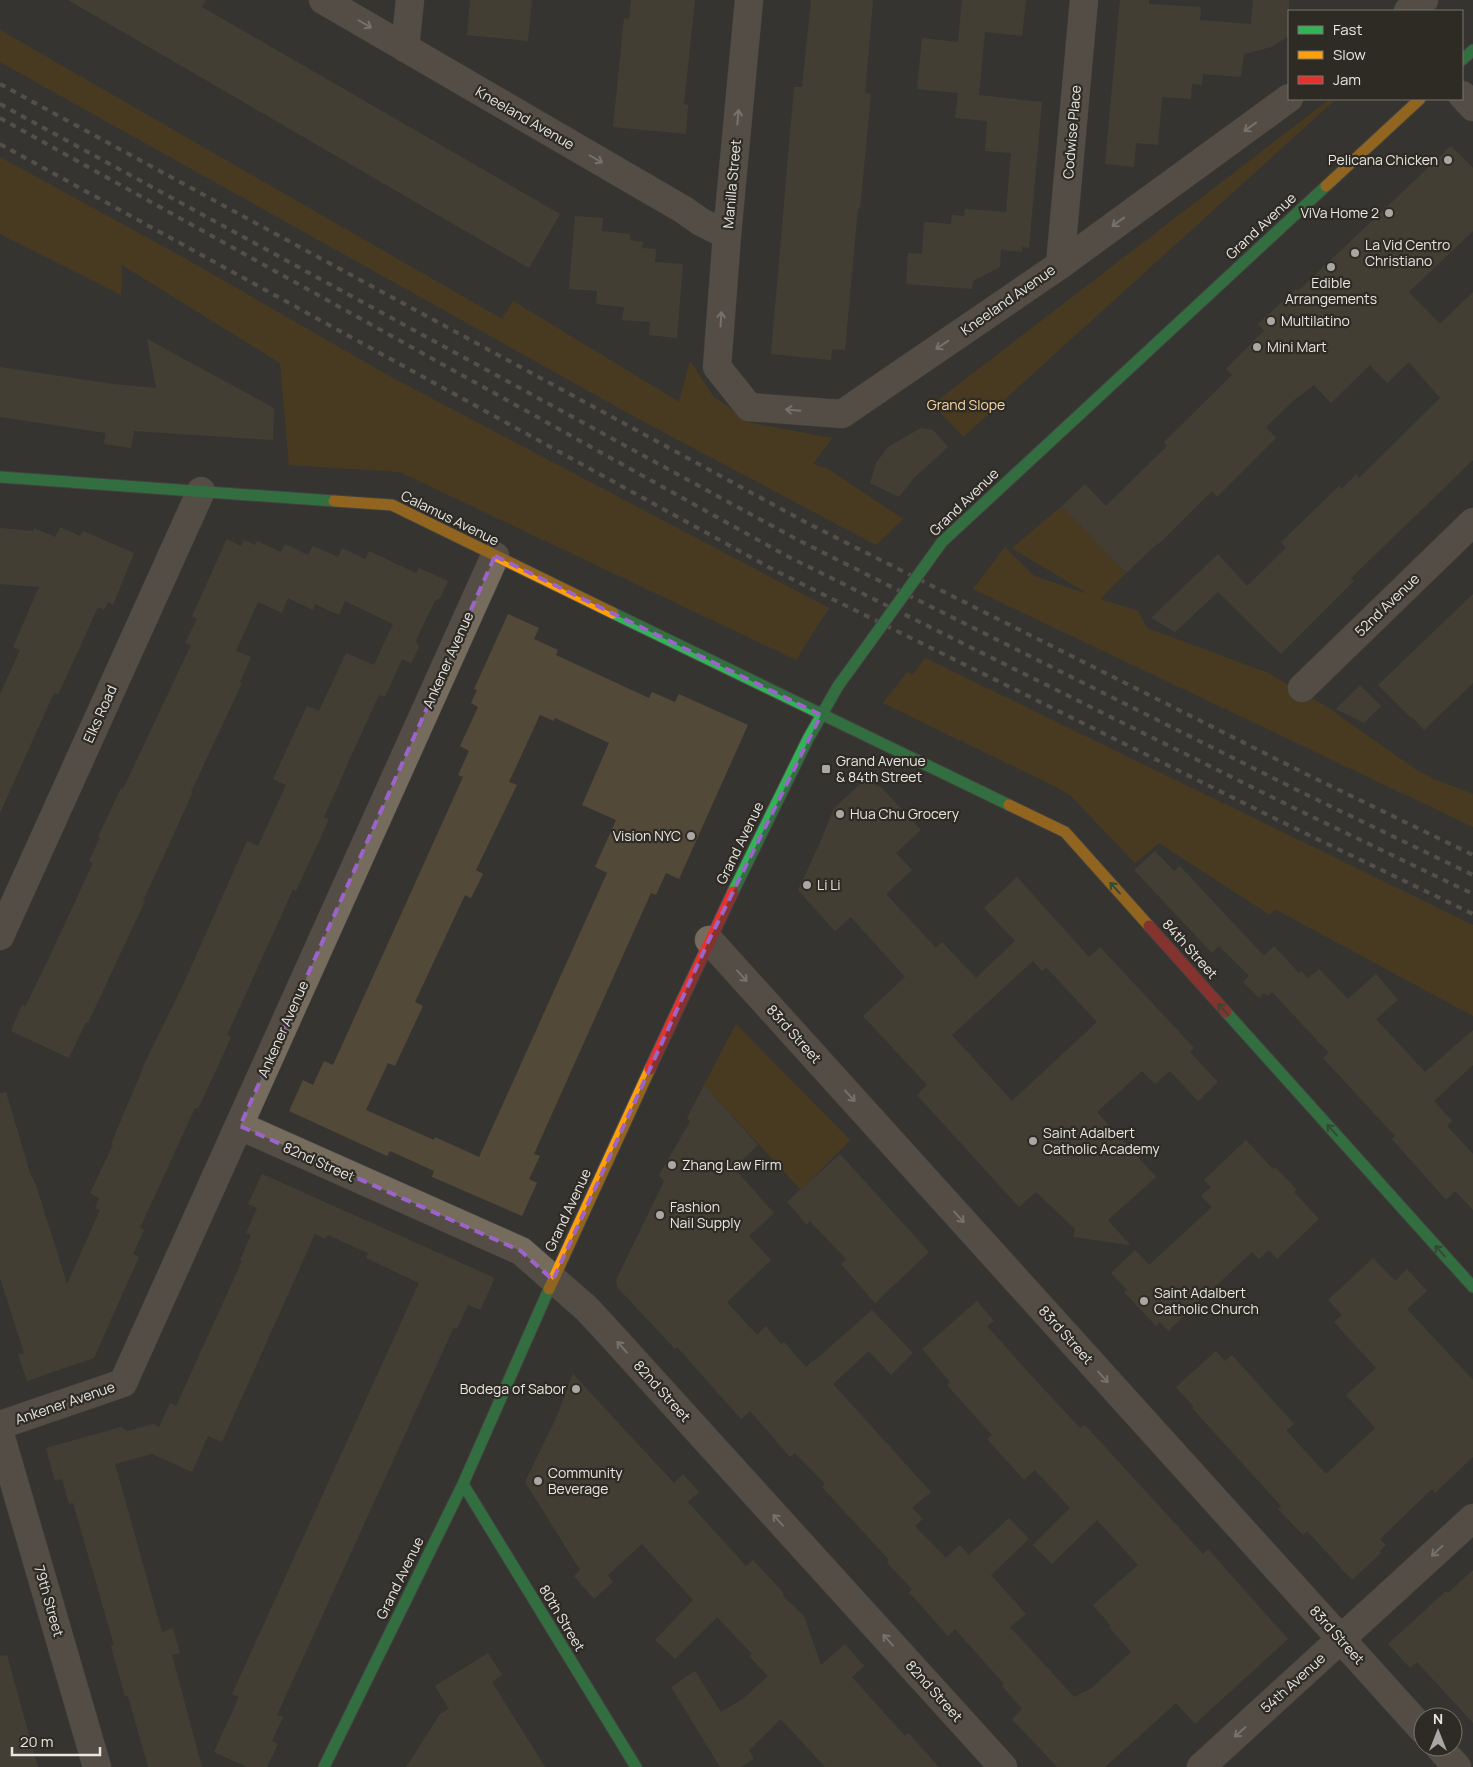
<svg xmlns="http://www.w3.org/2000/svg" width="1473" height="1767" viewBox="0 0 1473 1767" font-family="Manrope,sans-serif">
<style>
.green{fill:#5e420c}
.building{fill:#524939;fill-rule:evenodd}
.lines{fill:none;stroke-linecap:round;stroke-linejoin:round}
.street-casing{stroke:#52504e;stroke-width:29}
.fast-casing{stroke:#52504e;stroke-width:13}
.slow-casing{stroke:#52504e;stroke-width:13}
.jam-casing{stroke:#52504e;stroke-width:13}
.street{stroke:#766c5e;stroke-width:28}
.fast{stroke:#30b455;stroke-width:11}
.slow{stroke:#ff9f0a;stroke-width:11}
.jam{stroke:#e5322d;stroke-width:11}
.rail{stroke:#777169;stroke-width:4;stroke-dasharray:6 6;stroke-linecap:butt}
.fast-bridge-casing{stroke:#52504e;stroke-width:13;stroke-linecap:butt}
.fast-bridge{stroke:#30b455;stroke-width:11}
.oneway{stroke:#c0bbb4}
.oneway2{stroke:#2f6238}
.marked{fill:none;stroke:#9c64ca;stroke-width:4;stroke-dasharray:10 6;stroke-linejoin:round}
.poi-dot{fill:#aaa7a4;stroke:#2e2b25;stroke-width:2}
.labels{text-anchor:middle;stroke-width:4.5;stroke-linejoin:round;paint-order:stroke}
.street-label{font-size:14px;fill:#e8e5e2;stroke:#2e2b25}
.poi-label{font-size:14px;fill:#e8e5e2;stroke:#2e2b25;text-anchor:start}
.park-label{font-size:14px;fill:#f9d6a2;stroke:#2e2b25}
</style>
<rect width="100%" height="100%" fill="#363431"/>
<path class="green" d="M 0,30 L 502,319 L 513,301 L 679,402 L 690,361 L 713,396 L 751,423 L 832,438 L 813,464 L 828,469 L 903,519 L 876,545 L 635,417 L 0,62 Z
M 1330,99 L 1336,99 L 963,437 L 933,404 Z
M 0,157 L 186,259 L 391,377 L 829,608 L 796,660 L 400,472 L 289,465 L 280,363 L 122,265 L 121,295 L 0,234 Z
M 1062,506 L 1126,573 L 1100,599 L 1138,611 L 1147,628 L 1268,673 L 1327,707 L 1415,769 L 1434,779 L 1473,794 L 1473,827 L 973,589 L 1005,547 L 1034,576 L 1090,595 L 1012,548 Z
M 925,658 L 1473,925 L 1473,1016 L 1275,909 L 1270,915 L 1159,843 L 1135,863 L 1071,796 L 1054,786 L 883,703 L 907,672 L 913,675 Z
M 736,1024 L 850,1140 L 801,1190 L 704,1085 Z"/>
<path class="building" d="M 68,0 L 206,0 L 202,7 L 560,214 L 529,268 Z
M 470,0 L 532,0 L 528,41 L 467,35 Z
M 631,0 L 695,0 L 684,104 L 688,105 L 686,134 L 613,127 L 624,18 L 629,19 Z
M 811,0 L 873,0 L 865,93 L 871,94 L 860,209 L 858,208 L 845,350 L 832,349 L 831,360 L 771,354 L 794,87 L 802,87 Z
M 962,0 L 1026,0 L 1022,36 L 985,32 L 979,95 L 969,94 L 1042,102 L 1029,248 L 1022,247 L 1022,252 L 1001,250 L 1000,267 L 973,281 L 972,289 L 906,284 L 908,253 L 922,254 L 924,222 L 951,224 L 952,215 L 964,216 L 965,209 L 1006,212 L 1011,153 L 985,151 L 987,121 L 955,118 L 958,93 L 917,89 L 922,38 L 958,42 Z
M 1120,0 L 1149,0 L 1149,4 L 1201,7 L 1200,20 L 1251,24 L 1253,0 L 1289,0 L 1289,36 L 1271,47 L 1244,54 L 1241,77 L 1203,74 L 1202,85 L 1192,84 L 1191,99 L 1162,97 L 1158,145 L 1136,143 L 1134,167 L 1105,164 Z
M 1451,146 L 1473,168 L 1473,231 L 1409,292 L 1440,324 L 1473,292 L 1473,460 L 1351,578 L 1354,581 L 1281,654 L 1218,592 L 1175,632 L 1151,618 L 1218,554 L 1247,586 L 1286,548 L 1281,542 L 1339,486 L 1342,489 L 1356,474 L 1359,478 L 1440,398 L 1409,362 L 1387,383 L 1370,365 L 1331,403 L 1314,385 L 1293,401 L 1266,427 L 1276,438 L 1217,497 L 1212,491 L 1159,544 L 1158,543 L 1126,573 L 1062,506 L 1085,484 L 1106,506 L 1167,446 L 1164,442 L 1232,375 L 1226,369 L 1264,331 L 1258,324 L 1296,289 L 1298,291 Z
M 575,216 L 603,218 L 602,231 L 630,234 L 630,240 L 643,242 L 642,248 L 656,249 L 655,262 L 683,264 L 677,338 L 649,335 L 650,322 L 622,320 L 624,307 L 596,304 L 597,291 L 569,289 Z
M 147,339 L 274,408 L 273,440 L 134,431 L 131,448 L 104,444 L 106,433 L 0,417 L 0,367 L 113,384 L 156,388 Z
M 921,428 L 933,430 L 948,447 L 914,478 L 899,497 L 870,483 L 876,463 L 888,447 Z
M 60,527 L 80,536 L 83,531 L 134,553 L 113,605 L 108,602 L 104,610 L 98,607 L 58,695 L 54,693 L 0,813 L 0,694 L 20,650 L 13,647 L 39,587 L 0,584 L 0,528 L 33,531 L 34,528 L 55,537 Z
M 227,539 L 241,546 L 244,540 L 255,545 L 257,541 L 281,552 L 285,544 L 308,555 L 313,546 L 338,557 L 342,548 L 365,559 L 369,551 L 416,573 L 419,568 L 448,581 L 440,598 L 435,601 L 423,625 L 416,641 L 419,647 L 411,663 L 402,659 L 385,697 L 379,695 L 357,743 L 324,817 L 329,819 L 296,891 L 293,889 L 282,914 L 227,1035 L 231,1037 L 217,1068 L 198,1109 L 195,1108 L 140,1228 L 144,1230 L 133,1254 L 139,1257 L 94,1358 L 27,1381 L 18,1354 L 24,1353 L 0,1278 L 0,1093 L 6,1092 L 30,1173 L 36,1185 L 67,1284 L 100,1210 L 95,1208 L 99,1198 L 90,1193 L 113,1145 L 111,1144 L 148,1056 L 183,985 L 247,841 L 258,846 L 286,785 L 273,779 L 307,706 L 319,711 L 346,653 L 374,665 L 393,624 L 345,601 L 339,615 L 315,604 L 313,610 L 288,598 L 282,613 L 258,602 L 236,651 L 251,657 L 240,682 L 242,683 L 191,792 L 193,792 L 143,901 L 145,901 L 88,1023 L 86,1022 L 69,1058 L 11,1031 L 22,1005 L 25,1007 L 48,960 L 93,863 L 89,861 L 100,837 L 98,837 L 121,788 L 123,789 L 191,645 L 185,643 L 197,619 L 192,616 Z
M 1473,594 L 1473,683 L 1424,730 L 1412,717 L 1411,718 L 1378,685 Z
M 508,614 L 539,628 L 534,639 L 558,650 L 556,655 L 649,698 L 652,692 L 675,702 L 679,694 L 748,725 L 679,879 L 666,873 L 656,895 L 651,893 L 534,1154 L 540,1156 L 529,1179 L 537,1183 L 522,1216 L 432,1177 L 434,1171 L 390,1151 L 387,1156 L 289,1111 L 303,1080 L 313,1085 L 324,1061 L 333,1065 L 463,777 L 458,775 L 469,751 L 460,746 L 478,707 L 471,703 L 477,690 L 474,689 ZM 540,715 L 554,721 L 555,718 L 609,743 L 582,805 L 616,820 L 595,867 L 607,873 L 479,1157 L 435,1137 L 434,1140 L 366,1110 L 388,1063 L 395,1066 L 423,1006 L 415,1002 L 465,895 L 471,898 L 483,874 L 476,870 L 517,785 L 509,782 Z
M 1360,685 L 1381,706 L 1364,723 L 1336,709 Z
M 865,780 L 881,787 L 921,830 L 896,853 L 912,870 L 886,894 L 936,948 L 942,942 L 976,978 L 1015,941 L 984,908 L 1017,877 L 1089,957 L 1100,947 L 1194,1048 L 1190,1052 L 1218,1082 L 1198,1101 L 1170,1071 L 1155,1084 L 1142,1071 L 1097,1112 L 1156,1177 L 1108,1220 L 1130,1245 L 1073,1237 L 1075,1229 L 1036,1192 L 1019,1207 L 917,1095 L 927,1085 L 863,1016 L 905,977 L 851,917 L 835,931 L 798,890 L 819,845 L 834,808 ZM 1033,961 L 1042,971 L 1046,967 L 1097,1022 L 1012,1101 L 952,1035 Z
M 1155,851 L 1174,871 L 1180,866 L 1264,956 L 1274,946 L 1299,973 L 1301,971 L 1308,978 L 1319,969 L 1348,999 L 1376,974 L 1398,1000 L 1376,1019 L 1425,1072 L 1473,1030 L 1473,1065 L 1434,1101 L 1452,1121 L 1447,1126 L 1473,1154 L 1473,1210 L 1455,1191 L 1446,1200 L 1392,1139 L 1395,1136 L 1323,1058 L 1329,1053 L 1272,992 L 1268,996 L 1264,993 L 1259,998 L 1243,982 L 1249,976 L 1219,946 L 1212,953 L 1134,870 Z
M 704,1085 L 758,1145 L 734,1168 L 774,1213 L 749,1236 L 771,1260 L 727,1302 L 757,1335 L 766,1326 L 781,1344 L 784,1342 L 806,1367 L 812,1361 L 813,1362 L 872,1310 L 913,1353 L 891,1375 L 869,1351 L 833,1384 L 931,1492 L 912,1508 L 923,1519 L 915,1526 L 946,1558 L 960,1545 L 969,1555 L 1009,1518 L 1029,1539 L 991,1575 L 1026,1614 L 1010,1627 L 1074,1697 L 1092,1688 L 1131,1652 L 1109,1627 L 1111,1626 L 1093,1605 L 1138,1565 L 1097,1520 L 1052,1564 L 1033,1545 L 1070,1508 L 1035,1470 L 1024,1480 L 987,1439 L 992,1435 L 947,1385 L 950,1382 L 922,1349 L 977,1301 L 994,1321 L 987,1326 L 1028,1372 L 1080,1428 L 1085,1425 L 1203,1554 L 1208,1549 L 1288,1639 L 1195,1724 L 1176,1703 L 1105,1767 L 1057,1767 L 1012,1719 L 1022,1709 L 1002,1686 L 1004,1684 L 955,1629 L 948,1636 L 909,1592 L 912,1589 L 887,1563 L 889,1560 L 822,1487 L 825,1484 L 795,1453 L 790,1457 L 750,1411 L 741,1419 L 677,1347 L 675,1349 L 617,1287 L 616,1280 L 664,1181 L 659,1175 L 690,1122 L 687,1118 Z
M 1246,1140 L 1273,1169 L 1275,1167 L 1297,1190 L 1294,1192 L 1319,1219 L 1277,1259 L 1269,1250 L 1259,1259 L 1252,1252 L 1168,1331 L 1160,1322 L 1156,1326 L 1124,1292 L 1127,1290 L 1111,1273 L 1135,1250 L 1149,1265 L 1212,1207 L 1201,1196 L 1211,1187 L 1204,1180 Z
M 840,1154 L 929,1252 L 875,1303 L 841,1264 L 846,1259 L 810,1221 L 807,1225 L 787,1202 Z
M 262,1174 L 495,1278 L 480,1310 L 468,1305 L 457,1329 L 454,1327 L 277,1715 L 283,1717 L 272,1741 L 278,1744 L 267,1767 L 247,1767 L 214,1752 L 239,1697 L 232,1694 L 419,1283 L 366,1258 L 368,1253 L 328,1235 L 325,1239 L 315,1234 L 222,1442 L 208,1436 L 192,1472 L 152,1454 L 115,1464 L 162,1632 L 173,1628 L 180,1653 L 172,1655 L 202,1767 L 148,1767 L 128,1696 L 125,1697 L 111,1646 L 114,1645 L 73,1503 L 69,1504 L 62,1479 L 55,1481 L 46,1448 L 121,1427 L 127,1431 L 153,1424 L 159,1427 L 170,1403 L 176,1406 L 242,1261 L 240,1260 L 251,1235 L 246,1233 L 257,1208 L 248,1204 Z
M 1373,1258 L 1395,1281 L 1407,1269 L 1427,1291 L 1407,1309 L 1473,1380 L 1473,1457 L 1435,1493 L 1432,1489 L 1380,1539 L 1386,1545 L 1380,1551 L 1381,1553 L 1352,1580 L 1307,1531 L 1303,1535 L 1278,1509 L 1281,1506 L 1192,1408 L 1194,1407 L 1176,1387 L 1216,1351 L 1225,1361 L 1232,1355 L 1294,1424 L 1286,1430 L 1326,1474 L 1375,1428 L 1346,1395 L 1376,1368 L 1334,1322 L 1342,1315 L 1328,1300 Z
M 573,1374 L 674,1483 L 683,1474 L 699,1492 L 688,1502 L 746,1566 L 753,1560 L 782,1591 L 784,1597 L 804,1616 L 821,1665 L 845,1644 L 864,1666 L 852,1677 L 905,1736 L 908,1733 L 939,1767 L 825,1767 L 781,1719 L 749,1750 L 754,1759 L 741,1767 L 720,1767 L 671,1687 L 695,1671 L 721,1712 L 744,1698 L 768,1676 L 749,1656 L 752,1654 L 717,1617 L 675,1659 L 655,1640 L 693,1600 L 642,1544 L 608,1575 L 613,1582 L 594,1599 L 574,1576 L 580,1570 L 525,1482 L 556,1418 Z
M 1473,1570 L 1473,1723 L 1417,1662 L 1410,1668 L 1388,1644 L 1446,1591 L 1448,1593 Z
M 488,1653 L 502,1675 L 492,1682 L 545,1767 L 406,1767 L 440,1714 L 449,1709 L 435,1686 Z
M 7,1655 L 29,1735 L 38,1767 L 0,1767 L 0,1656 Z"/>
<g class="lines">
<g class="street-casing">
<path id="street" d="M 323,0 L 684,210 L 701,222 L 727,235
M 749,0 L 727,235 L 717,367 L 749,407 L 842,414 L 1060,265 L 1289,98
M 1408,11 L 1424,0
M 405,48 L 410,0
M 1462,95 L 1473,107
M 1060,265 L 1084,0
M 1302,688 L 1473,522
M 0,936 L 201,491
M 709,940 L 1423,1730
M 240,1126 L 521,1251 L 586,1308 L 602,1325 L 1003,1767
M 0,1425 L 123,1383 L 495,556
M 0,1434 L 97,1767
M 1439,1747 L 1457,1767
M 1201,1767 L 1473,1518"/>
</g>
<g class="fast-casing">
<path id="fast" d="M 1462,60 L 1473,50
M 0,477 L 334,501
M 942,542 L 1326,186
M 613,613 L 1009,805
M 733,892 L 808,739 L 838,686 L 849,671
M 1226,1012 L 1473,1287
M 463,1484 L 636,1767
M 324,1767 L 463,1484 L 549,1289"/>
</g>
<g class="slow-casing">
<path id="slow" d="M 1326,186 L 1420,99
M 334,501 L 392,505 L 613,613
M 1009,805 L 1065,832 L 1149,926
M 549,1289 L 650,1069"/>
</g>
<g class="jam-casing">
<path id="jam" d="M 1149,926 L 1226,1012
M 650,1069 L 733,892"/>
</g>
<use href="#street" class="street"/>
<use href="#fast" class="fast"/>
<use href="#slow" class="slow"/>
<use href="#jam" class="jam"/>
<path class="rail" d="M 0,84 L 807,523 L 1310,776 L 1473,855
M 0,104 L 796,539 L 1303,793 L 1473,875
M 0,118 L 785,555 L 1296,809 L 1473,894
M 0,144 L 774,570 L 1288,825 L 1473,914"/>
<g class="fast-bridge-casing">
<path id="fast-bridge" d="M 849,671 L 942,542"/>
</g>
<use href="#fast-bridge" class="fast-bridge"/>
</g>
<defs><path id="oneway-shaft" d="M-6 0H5M1.5-3L5.5 0L1.5 3" fill="none" stroke-width="1.6" stroke-linecap="round" stroke-linejoin="round" transform="scale(1.25)"/></defs>
<g class="oneway">
<use href="#oneway-shaft" transform="translate(365 24) rotate(30)"/>
<use href="#oneway-shaft" transform="translate(738 117) rotate(-85)"/>
<use href="#oneway-shaft" transform="translate(1250 127) rotate(144)"/>
<use href="#oneway-shaft" transform="translate(596 159) rotate(30)"/>
<use href="#oneway-shaft" transform="translate(1118 222) rotate(144)"/>
<use href="#oneway-shaft" transform="translate(721 319) rotate(-86)"/>
<use href="#oneway-shaft" transform="translate(942 345) rotate(146)"/>
<use href="#oneway-shaft" transform="translate(793 410) rotate(-175)"/>
<use href="#oneway-shaft" transform="translate(742 976) rotate(48)"/>
<use href="#oneway-shaft" transform="translate(850 1096) rotate(48)"/>
<use href="#oneway-shaft" transform="translate(959 1217) rotate(48)"/>
<use href="#oneway-shaft" transform="translate(622 1347) rotate(-132)"/>
<use href="#oneway-shaft" transform="translate(1103 1377) rotate(48)"/>
<use href="#oneway-shaft" transform="translate(778 1520) rotate(-132)"/>
<use href="#oneway-shaft" transform="translate(1437 1551) rotate(137)"/>
<use href="#oneway-shaft" transform="translate(888 1640) rotate(-132)"/>
<use href="#oneway-shaft" transform="translate(1240 1732) rotate(138)"/>
</g>
<g class="oneway2">
<use href="#oneway-shaft" transform="translate(1115 888) rotate(-132)"/>
<use href="#oneway-shaft" transform="translate(1223 1009) rotate(-132)"/>
<use href="#oneway-shaft" transform="translate(1332 1130) rotate(-132)"/>
<use href="#oneway-shaft" transform="translate(1440 1251) rotate(-132)"/>
</g>
<path d="M0 0H1473V1767H0ZM 495,556 L 821,715 L 709,940 L 553,1280 L 521,1251 L 240,1126 Z" fill="#363431" fill-opacity=".55" fill-rule="evenodd"/>
<path class="marked" d="M 495,556 L 821,715 L 709,940 L 553,1280 L 521,1251 L 240,1126 Z"/>
<g class="poi-dot">
<circle cx="1448" cy="160" r="5"/>
<circle cx="1389" cy="213" r="5"/>
<circle cx="1355" cy="253" r="5"/>
<circle cx="1331" cy="267" r="5"/>
<circle cx="1271" cy="321" r="5"/>
<circle cx="1257" cy="347" r="5"/>
<rect x="821" y="764" width="10" height="10" rx="2.5"/>
<circle cx="840" cy="814" r="5"/>
<circle cx="691" cy="836" r="5"/>
<circle cx="807" cy="885" r="5"/>
<circle cx="1033" cy="1141" r="5"/>
<circle cx="672" cy="1165" r="5"/>
<circle cx="660" cy="1215" r="5"/>
<circle cx="1144" cy="1301" r="5"/>
<circle cx="576" cy="1389" r="5"/>
<circle cx="538" cy="1481" r="5"/>
</g>
<g class="labels">
<g class="street-label">
<text transform="translate(525 118) rotate(30)" y="5">Kneeland Avenue</text>
<text transform="translate(1072 132) rotate(-85)" y="5">Codwise Place</text>
<text transform="translate(732 184) rotate(-85)" y="5">Manilla Street</text>
<text transform="translate(1261 226) rotate(-43)" y="5">Grand Avenue</text>
<text transform="translate(1008 300) rotate(-35)" y="5">Kneeland Avenue</text>
<text transform="translate(964 502) rotate(-44)" y="5">Grand Avenue</text>
<text transform="translate(450 518) rotate(26)" y="5">Calamus Avenue</text>
<text transform="translate(1387 605) rotate(-44)" y="5">52nd Avenue</text>
<text transform="translate(448 660) rotate(-66)" y="5">Ankener Avenue</text>
<text transform="translate(100 714) rotate(-66)" y="5">Elks Road</text>
<text transform="translate(740 843) rotate(-64)" y="5">Grand Avenue</text>
<text transform="translate(1190 949) rotate(48)" y="5">84th Street</text>
<text transform="translate(283 1029) rotate(-66)" y="5">Ankener Avenue</text>
<text transform="translate(794 1034) rotate(48)" y="5">83rd Street</text>
<text transform="translate(319 1162) rotate(24)" y="5">82nd Street</text>
<text transform="translate(568 1210) rotate(-65)" y="5">Grand Avenue</text>
<text transform="translate(1066 1335) rotate(48)" y="5">83rd Street</text>
<text transform="translate(662 1391) rotate(48)" y="5">82nd Street</text>
<text transform="translate(65 1403) rotate(-19)" y="5">Ankener Avenue</text>
<text transform="translate(400 1578) rotate(-64)" y="5">Grand Avenue</text>
<text transform="translate(49 1601) rotate(74)" y="5">79th Street</text>
<text transform="translate(562 1618) rotate(59)" y="5">80th Street</text>
<text transform="translate(1337 1635) rotate(48)" y="5">83rd Street</text>
<text transform="translate(1293 1683) rotate(-42)" y="5">54th Avenue</text>
<text transform="translate(934 1691) rotate(48)" y="5">82nd Street</text>
</g>
<g class="poi-label">
<text x="1438" y="165" text-anchor="end">Pelicana Chicken</text>
<text x="1379" y="218" text-anchor="end">ViVa Home 2</text>
<text x="1365" y="250">La Vid Centro<tspan x="1365" dy="16">Christiano</tspan></text>
<text x="1331" y="288" text-anchor="middle">Edible<tspan x="1331" dy="16">Arrangements</tspan></text>
<text x="1281" y="326">Multilatino</text>
<text x="1267" y="352">Mini Mart</text>
<text x="836" y="766">Grand Avenue<tspan x="836" dy="16">&amp; 84th Street</tspan></text>
<text x="850" y="819">Hua Chu Grocery</text>
<text x="681" y="841" text-anchor="end">Vision NYC</text>
<text x="817" y="890">Li Li</text>
<text x="1043" y="1138">Saint Adalbert<tspan x="1043" dy="16">Catholic Academy</tspan></text>
<text x="682" y="1170">Zhang Law Firm</text>
<text x="670" y="1212">Fashion<tspan x="670" dy="16">Nail Supply</tspan></text>
<text x="1154" y="1298">Saint Adalbert<tspan x="1154" dy="16">Catholic Church</tspan></text>
<text x="566" y="1394" text-anchor="end">Bodega of Sabor</text>
<text x="548" y="1478">Community<tspan x="548" dy="16">Beverage</tspan></text>
</g>
<g class="park-label">
<text x="966" y="410">Grand Slope</text>
</g>
</g>
<rect x="1288" y="10" width="175" height="90" fill="#2e2b25" stroke="#787571"/>
<rect x="1298" y="26" width="25" height="8" fill="#30b455" stroke="#787571"/>
<text x="1333" y="35" font-size="15" fill="#e8e5e2">Fast</text>
<rect x="1298" y="51" width="25" height="8" fill="#ff9f0a" stroke="#787571"/>
<text x="1333" y="60" font-size="15" fill="#e8e5e2">Slow</text>
<rect x="1298" y="76" width="25" height="8" fill="#e5322d" stroke="#787571"/>
<text x="1333" y="85" font-size="15" fill="#e8e5e2">Jam</text>
<g transform="translate(1438 1732)"><circle r="24" fill="#2e2b25" stroke="#787571"/>
<path d="M0-4L9 19L0 12L-9 19Z" fill="#aaa7a4"/>
<text y="-8" font-size="14" font-weight="bold" text-anchor="middle" fill="#e8e5e2">N</text>
</g>
<path d="M12 1747v8h88v-8" fill="none" stroke="#e8e5e2" stroke-width="2.5"/>
<text x="20" y="1747" font-size="15" fill="#e8e5e2" stroke="#2e2b25" stroke-width="4" paint-order="stroke">20 m</text>
</svg>
